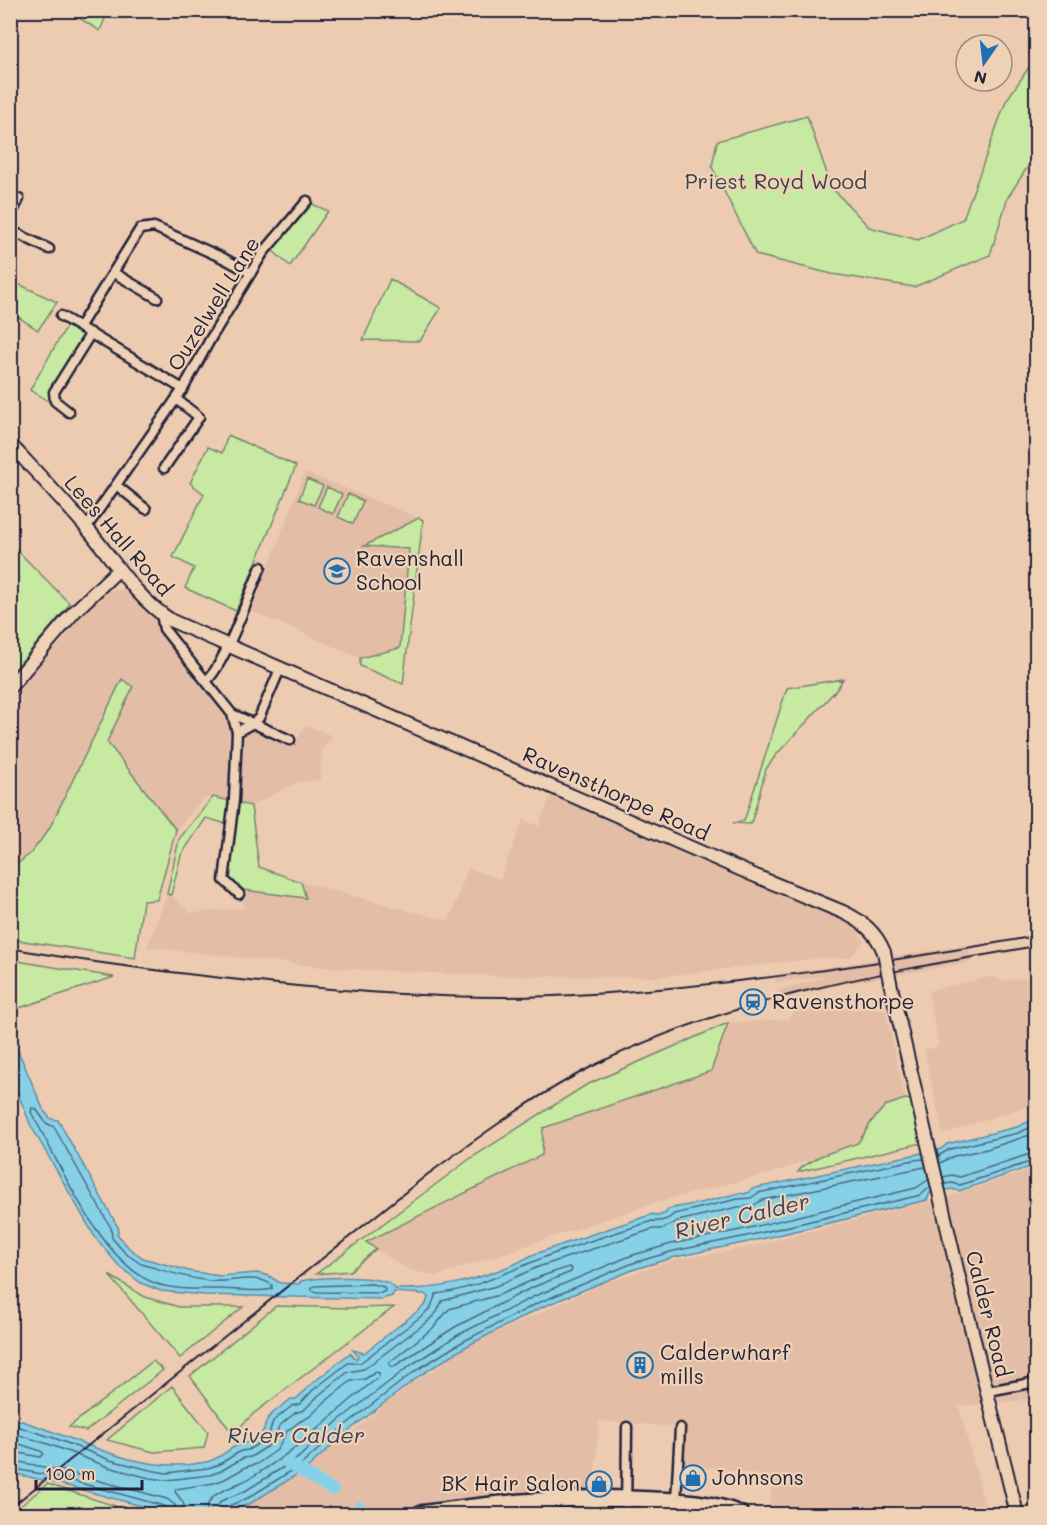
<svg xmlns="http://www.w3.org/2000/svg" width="1047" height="1525" viewBox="0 0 1047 1525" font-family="Mali,sans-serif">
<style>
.built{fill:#e4bda7}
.green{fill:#c7e9a2;stroke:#74866e;stroke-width:1.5}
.water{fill:#87d1e7;stroke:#5f8ba2;stroke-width:1.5}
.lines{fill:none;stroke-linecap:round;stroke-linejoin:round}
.shore{stroke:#4a6880;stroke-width:1.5}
.river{stroke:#87d1e7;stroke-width:12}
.street-casing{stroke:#22223b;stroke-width:13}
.secondary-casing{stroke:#22223b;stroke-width:16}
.highway-casing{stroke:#22223b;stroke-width:20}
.street{stroke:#efd2b6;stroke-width:8}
.secondary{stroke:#efd2b6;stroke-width:12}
.highway{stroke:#efd2b6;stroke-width:15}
.rail{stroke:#22223b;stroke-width:2}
.secondary-bridge-casing{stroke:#22223b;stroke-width:16;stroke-linecap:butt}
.secondary-bridge{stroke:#efd2b6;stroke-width:12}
.labels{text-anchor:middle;stroke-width:4.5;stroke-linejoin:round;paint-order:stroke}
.park-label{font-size:21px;fill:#3b404a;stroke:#efd2b6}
.street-label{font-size:21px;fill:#22223b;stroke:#efd2b6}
.poi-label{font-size:21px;fill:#22223b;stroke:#efd2b6;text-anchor:start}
.water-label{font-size:22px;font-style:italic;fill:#36455d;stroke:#efd2b6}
</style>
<rect width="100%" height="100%" fill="#edcbb1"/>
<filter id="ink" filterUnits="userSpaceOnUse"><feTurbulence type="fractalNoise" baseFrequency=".0167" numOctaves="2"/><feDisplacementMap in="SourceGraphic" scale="12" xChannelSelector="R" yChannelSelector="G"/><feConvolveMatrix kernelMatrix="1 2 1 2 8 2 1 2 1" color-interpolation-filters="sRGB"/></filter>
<g filter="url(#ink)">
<path class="built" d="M 305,472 L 419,518 L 365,546 L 409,548 L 400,648 L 360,658 L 251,611 Z
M 106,590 L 128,590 L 152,613 L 232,714 L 296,742 L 305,725 L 333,736 L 322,750 L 320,780 L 298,782 L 251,806 L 217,797 L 204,798 L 176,830 L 107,742 L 132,687 L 122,679 L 49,829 L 31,853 L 11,869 L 11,695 L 74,618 Z
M 553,788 L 843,912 L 864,941 L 850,958 L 821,958 L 657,977 L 498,976 L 331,968 L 147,947 L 167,894 L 171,895 L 191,913 L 243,908 L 244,890 L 306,898 L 301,882 L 449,921 L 468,868 L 500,879 L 523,820 L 539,826 Z
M 968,945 L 972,962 L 848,983 L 783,998 L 778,990 L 831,976 L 776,982 L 775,975 Z
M 993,976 L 1004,981 L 1036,976 L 1036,1103 L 943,1134 L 924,1050 L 939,1046 L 928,991 Z
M 797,1008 L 885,1009 L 905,1099 L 885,1106 L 872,1121 L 858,1143 L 772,1173 L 660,1201 L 436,1276 L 410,1270 L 365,1243 L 541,1156 L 543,1128 L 711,1071 L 728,1023 L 788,1019 Z
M 1036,1168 L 1036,1399 L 959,1406 L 987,1514 L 768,1514 L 773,1477 L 705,1467 L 673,1465 L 676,1427 L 599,1421 L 593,1498 L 594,1514 L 213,1514 L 232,1511 L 251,1503 L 274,1490 L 360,1426 L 411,1382 L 433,1371 L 465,1347 L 605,1283 L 674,1260 L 740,1249 L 954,1195 Z"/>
<path class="green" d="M 68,11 L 108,11 L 100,31 Z
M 1036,57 L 1036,154 L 1008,197 L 990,255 L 914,287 L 832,274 L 756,255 L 712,167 L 717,141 L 807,116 L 832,188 L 869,227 L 918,240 L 963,219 L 1006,101 Z
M 310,203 L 328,211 L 290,266 L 272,250 Z
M 390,279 L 441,308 L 420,341 L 363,340 Z
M 14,282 L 57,302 L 38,330 L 11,312 L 11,290 Z
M 69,322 L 89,334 L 53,402 L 50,402 L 30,390 Z
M 228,435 L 296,466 L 236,611 L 185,588 L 194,568 L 173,557 L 204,494 L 190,483 L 208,447 L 222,453 Z
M 307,479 L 323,486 L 314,505 L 299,499 Z
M 327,487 L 342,494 L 333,514 L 318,507 Z
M 348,494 L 363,501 L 353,524 L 338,517 Z
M 419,518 L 423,520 L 403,684 L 360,666 L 360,658 L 400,648 L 409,549 L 364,546 Z
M 11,544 L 70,604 L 11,674 Z
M 122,679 L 133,687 L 107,742 L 176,830 L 157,900 L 143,901 L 135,958 L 11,939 L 11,869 L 31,853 L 49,829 Z
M 843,679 L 837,689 L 776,755 L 766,769 L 751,824 L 733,823 L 744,821 L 787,688 Z
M 213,797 L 230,801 L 227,824 L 206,818 L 181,855 L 171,895 L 167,894 L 179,839 Z
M 238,803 L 251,806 L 259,867 L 301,882 L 306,898 L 244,890 L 229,878 Z
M 11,960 L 114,977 L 16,1009 L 11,1000 Z
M 728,1023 L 711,1071 L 543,1128 L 542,1155 L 366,1242 L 376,1249 L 350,1271 L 316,1274 L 471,1158 L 586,1085 Z
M 905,1099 L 911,1100 L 922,1143 L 798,1172 L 802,1167 L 820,1156 L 858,1143 L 872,1121 L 885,1106 Z
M 109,1275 L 145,1297 L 179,1307 L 243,1307 L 180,1358 Z
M 276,1306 L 351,1308 L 394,1307 L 253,1414 L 233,1434 L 190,1376 Z
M 153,1361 L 163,1370 L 86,1431 L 69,1427 Z
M 172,1386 L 208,1432 L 204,1448 L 154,1452 L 107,1440 Z
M 47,1484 L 137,1513 L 136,1514 L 72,1514 L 59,1511 L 22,1510 L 18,1514 L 11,1514 Z"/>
<path class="water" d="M 10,1032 L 44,1111 L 51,1119 L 58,1120 L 119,1229 L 117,1234 L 129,1248 L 143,1258 L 189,1271 L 220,1276 L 257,1273 L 269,1276 L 280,1283 L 299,1284 L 301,1281 C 317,1277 388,1273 395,1289 C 438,1290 470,1282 510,1266 C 519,1263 527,1257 535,1254 C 574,1240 614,1227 653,1214 L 658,1216 L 666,1213 L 668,1209 L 704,1202 L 739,1193 L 744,1194 L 750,1192 L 751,1189 L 941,1149 L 947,1144 L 1017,1127 L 1036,1118 L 1036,1165 L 959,1191 L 952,1189 L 930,1193 L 927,1200 L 748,1242 L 675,1257 L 635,1269 L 540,1308 L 465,1347 L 419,1376 L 347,1432 L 306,1469 L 251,1503 L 232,1511 L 213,1514 L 180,1514 L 160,1511 L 60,1484 L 11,1473 L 11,1418 C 77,1435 134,1477 206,1462 C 218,1460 227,1450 238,1445 C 246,1443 252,1441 259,1436 C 265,1432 264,1426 267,1420 C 271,1412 284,1405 291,1399 L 296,1399 L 305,1391 L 308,1387 L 350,1353 L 356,1359 L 358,1356 L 353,1350 L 364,1353 L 419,1310 L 426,1304 L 428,1297 L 424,1294 L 394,1292 L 392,1296 L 382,1299 L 204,1295 L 161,1291 L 141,1283 L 119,1266 L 95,1237 L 31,1126 L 11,1076 Z"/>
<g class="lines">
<path class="shore" d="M 32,1108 L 36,1109 L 46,1123 L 54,1127 L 111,1228 L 112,1238 L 125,1253 L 141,1264 C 163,1270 188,1279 211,1281 C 230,1283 255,1273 272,1285 L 272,1289 C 256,1293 234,1289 217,1289 C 197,1289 173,1290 154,1283 C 102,1262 63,1171 37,1123 L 31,1112 Z
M 938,1156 L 950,1149 L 1018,1133 L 1036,1125
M 940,1163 L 954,1156 L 987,1149 L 1036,1133
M 943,1177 L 952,1175 L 960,1177 L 1036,1152
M 945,1184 L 952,1183 L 960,1185 L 1036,1160
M 569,1267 L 572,1269 L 571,1272 L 531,1288 L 455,1327 L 393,1367 L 389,1365 L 390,1362 L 434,1327 L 449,1309 L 499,1295 L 542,1276 Z
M 372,1284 L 384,1287 L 385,1291 L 381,1293 L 318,1292 L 313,1291 L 311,1289 L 314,1286 Z
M 10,1424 L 54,1438 L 110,1460 L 150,1470 L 166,1473 L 208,1468 L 218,1465 L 241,1451 L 248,1450 L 264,1440 L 269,1434 L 273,1421 L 292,1406 L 300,1404 L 313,1390 L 348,1363 L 360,1363 L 423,1315 L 431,1307 L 436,1294 C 471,1290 503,1274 535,1261 C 573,1245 614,1234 652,1221 C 661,1222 668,1220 674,1214 L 738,1199 L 751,1198 L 758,1193 L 914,1160 L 924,1159
M 10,1432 L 51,1445 L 108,1467 L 149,1478 L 167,1480 L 210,1475 L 221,1471 L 243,1458 L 251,1457 L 268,1446 L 275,1438 L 279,1426 L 295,1413 L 304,1410 L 319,1395 L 348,1372 L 364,1369 L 428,1321 L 437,1312 L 442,1301 L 496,1286 L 538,1267 L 653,1229 L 662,1229 L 678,1221 L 738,1207 L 753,1206 L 762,1200 L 925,1167
M 10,1441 L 41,1451 L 44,1454 L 40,1457 L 10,1451
M 10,1460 L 63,1471 L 167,1499 L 175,1505 L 177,1514
M 10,1468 L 62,1478 L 164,1506 L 168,1509 L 169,1514
M 186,1514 L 183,1502 L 175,1492 L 176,1489 L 214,1483 L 225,1479 L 246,1467 L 257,1464 L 277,1450 L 287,1431 L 299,1422 L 309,1417 L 326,1401 L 351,1381 L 365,1379 L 376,1372 L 379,1373 L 379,1377 C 338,1408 304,1445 260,1472 C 254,1476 247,1480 240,1483 C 224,1491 207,1493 206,1514
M 215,1514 L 217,1507 L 221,1501 L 245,1491 L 298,1458 L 338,1421 L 411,1365 L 458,1335 L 535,1296 L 630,1256 L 671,1244 L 745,1229 L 916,1188 L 928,1180
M 223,1514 L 226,1507 L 248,1498 L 302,1464 L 343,1427 L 415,1371 L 462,1342 L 538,1303 L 633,1263 L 674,1251 L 747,1236 L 921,1195 L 930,1187"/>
<path class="river" d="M 288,1463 L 333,1490
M 359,1507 L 368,1514"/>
<g class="street-casing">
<path id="street" d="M 10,217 L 19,199
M 10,230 L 49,249
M 114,273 L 157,298
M 61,316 L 183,389
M 80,326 L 140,229 L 154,227 L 223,258 L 251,273
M 69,412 L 55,401 L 54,392 L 91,333
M 164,468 L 199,417 L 176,399
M 116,485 L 146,509
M 86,528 L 183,389 L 211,338 L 263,253 L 307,201
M 161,614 L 164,629 L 232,714 L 290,740
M 206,681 C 224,667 250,592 261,567
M 232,714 L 237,732 L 234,800 L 224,880 L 239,894
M 237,732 L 253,723 L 259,718 L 280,669
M 988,1391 L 1036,1382
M 593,1498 L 594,1514
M 676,1501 L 680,1428
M 626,1514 L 627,1427"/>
</g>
<g class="secondary-casing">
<path id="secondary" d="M 10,444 C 37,473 65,502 91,533 C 116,564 138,600 172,621 L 751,874 L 843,912 C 862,921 876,932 884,952
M 10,687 L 74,612 L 119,569
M 890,982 L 963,1295 L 1017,1514"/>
</g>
<g class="highway-casing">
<path id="highway" d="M 420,1514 C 497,1503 576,1495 654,1500 C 685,1501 711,1503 740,1514"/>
</g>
<use href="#street" class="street"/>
<use href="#secondary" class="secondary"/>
<use href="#highway" class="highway"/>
<path class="rail" d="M 10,948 C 95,964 182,974 268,983 C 362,993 458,1000 553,996 C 715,989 876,964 1036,936
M 10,1508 L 428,1174 C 480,1136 537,1094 595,1065 C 734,996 886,972 1036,946"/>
<g class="secondary-bridge-casing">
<path id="secondary-bridge" d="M 884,952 L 890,982"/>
</g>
<use href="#secondary-bridge" class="secondary-bridge"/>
</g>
</g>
<defs>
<g id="school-ring" transform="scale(1.35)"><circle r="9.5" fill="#efd2b6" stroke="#1f6fb2" stroke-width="1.5"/><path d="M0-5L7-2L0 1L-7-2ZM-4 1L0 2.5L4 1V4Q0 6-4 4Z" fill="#1f6fb2"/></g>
<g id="station-ring" transform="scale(1.35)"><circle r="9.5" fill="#efd2b6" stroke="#1f6fb2" stroke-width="1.5"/><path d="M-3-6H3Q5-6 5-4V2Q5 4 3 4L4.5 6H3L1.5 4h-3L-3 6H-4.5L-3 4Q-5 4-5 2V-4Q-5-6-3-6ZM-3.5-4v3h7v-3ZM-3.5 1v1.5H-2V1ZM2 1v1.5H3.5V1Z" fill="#1f6fb2"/></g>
<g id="building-ring" transform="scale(1.35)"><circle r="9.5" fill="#efd2b6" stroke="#1f6fb2" stroke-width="1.5"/><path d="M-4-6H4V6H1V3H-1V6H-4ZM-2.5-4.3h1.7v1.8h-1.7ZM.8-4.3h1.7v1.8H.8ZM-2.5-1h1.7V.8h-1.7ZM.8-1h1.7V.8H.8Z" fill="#1f6fb2"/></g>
<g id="shop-ring" transform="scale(1.35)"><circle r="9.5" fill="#efd2b6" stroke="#1f6fb2" stroke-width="1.5"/><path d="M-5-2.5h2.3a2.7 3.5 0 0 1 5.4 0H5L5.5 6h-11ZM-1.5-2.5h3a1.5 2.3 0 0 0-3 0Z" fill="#1f6fb2"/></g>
</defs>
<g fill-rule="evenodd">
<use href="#school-ring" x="337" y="571"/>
<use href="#station-ring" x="753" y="1002"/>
<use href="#building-ring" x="640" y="1365"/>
<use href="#shop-ring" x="693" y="1478"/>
<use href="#shop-ring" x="599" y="1484"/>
</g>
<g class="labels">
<g class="park-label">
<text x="776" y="189">Priest Royd Wood</text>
</g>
<g class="street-label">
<text transform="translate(214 304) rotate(-58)" y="7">Ouzelwell Lane</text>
<text transform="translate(118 536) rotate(49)" y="7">Lees Hall Road</text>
<text transform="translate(616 794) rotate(24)" y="7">Ravensthorpe Road</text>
<text transform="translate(988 1314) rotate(76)" y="7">Calder Road</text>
</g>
<g class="poi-label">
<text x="356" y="566">Ravenshall<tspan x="356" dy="24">School</tspan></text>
<text x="772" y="1009">Ravensthorpe</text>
<text x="660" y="1360">Calderwharf<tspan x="660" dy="24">mills</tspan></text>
<text x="712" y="1485">Johnsons</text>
<text x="580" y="1491" text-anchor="end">BK Hair Salon</text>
</g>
<g class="water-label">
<text transform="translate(742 1216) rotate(-13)" y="8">River Calder</text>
<text x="296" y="1443">River Calder</text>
</g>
</g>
<rect width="1047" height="1525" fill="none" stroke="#efd2b6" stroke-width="36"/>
<rect x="18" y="18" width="1011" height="1489" fill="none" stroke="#22223b" stroke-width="2" filter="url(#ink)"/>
<g transform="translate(984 63) rotate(194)"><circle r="28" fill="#efd2b6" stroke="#9d8c85" stroke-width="1.5"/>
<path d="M0-4.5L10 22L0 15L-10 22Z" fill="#1f6fb2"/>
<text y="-9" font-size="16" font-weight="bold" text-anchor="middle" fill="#22223b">N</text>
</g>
<path d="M36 1480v9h106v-9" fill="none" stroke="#22223b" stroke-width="3"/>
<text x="45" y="1480" font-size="18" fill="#22223b" stroke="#efd2b6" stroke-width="4.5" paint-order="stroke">100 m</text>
</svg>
